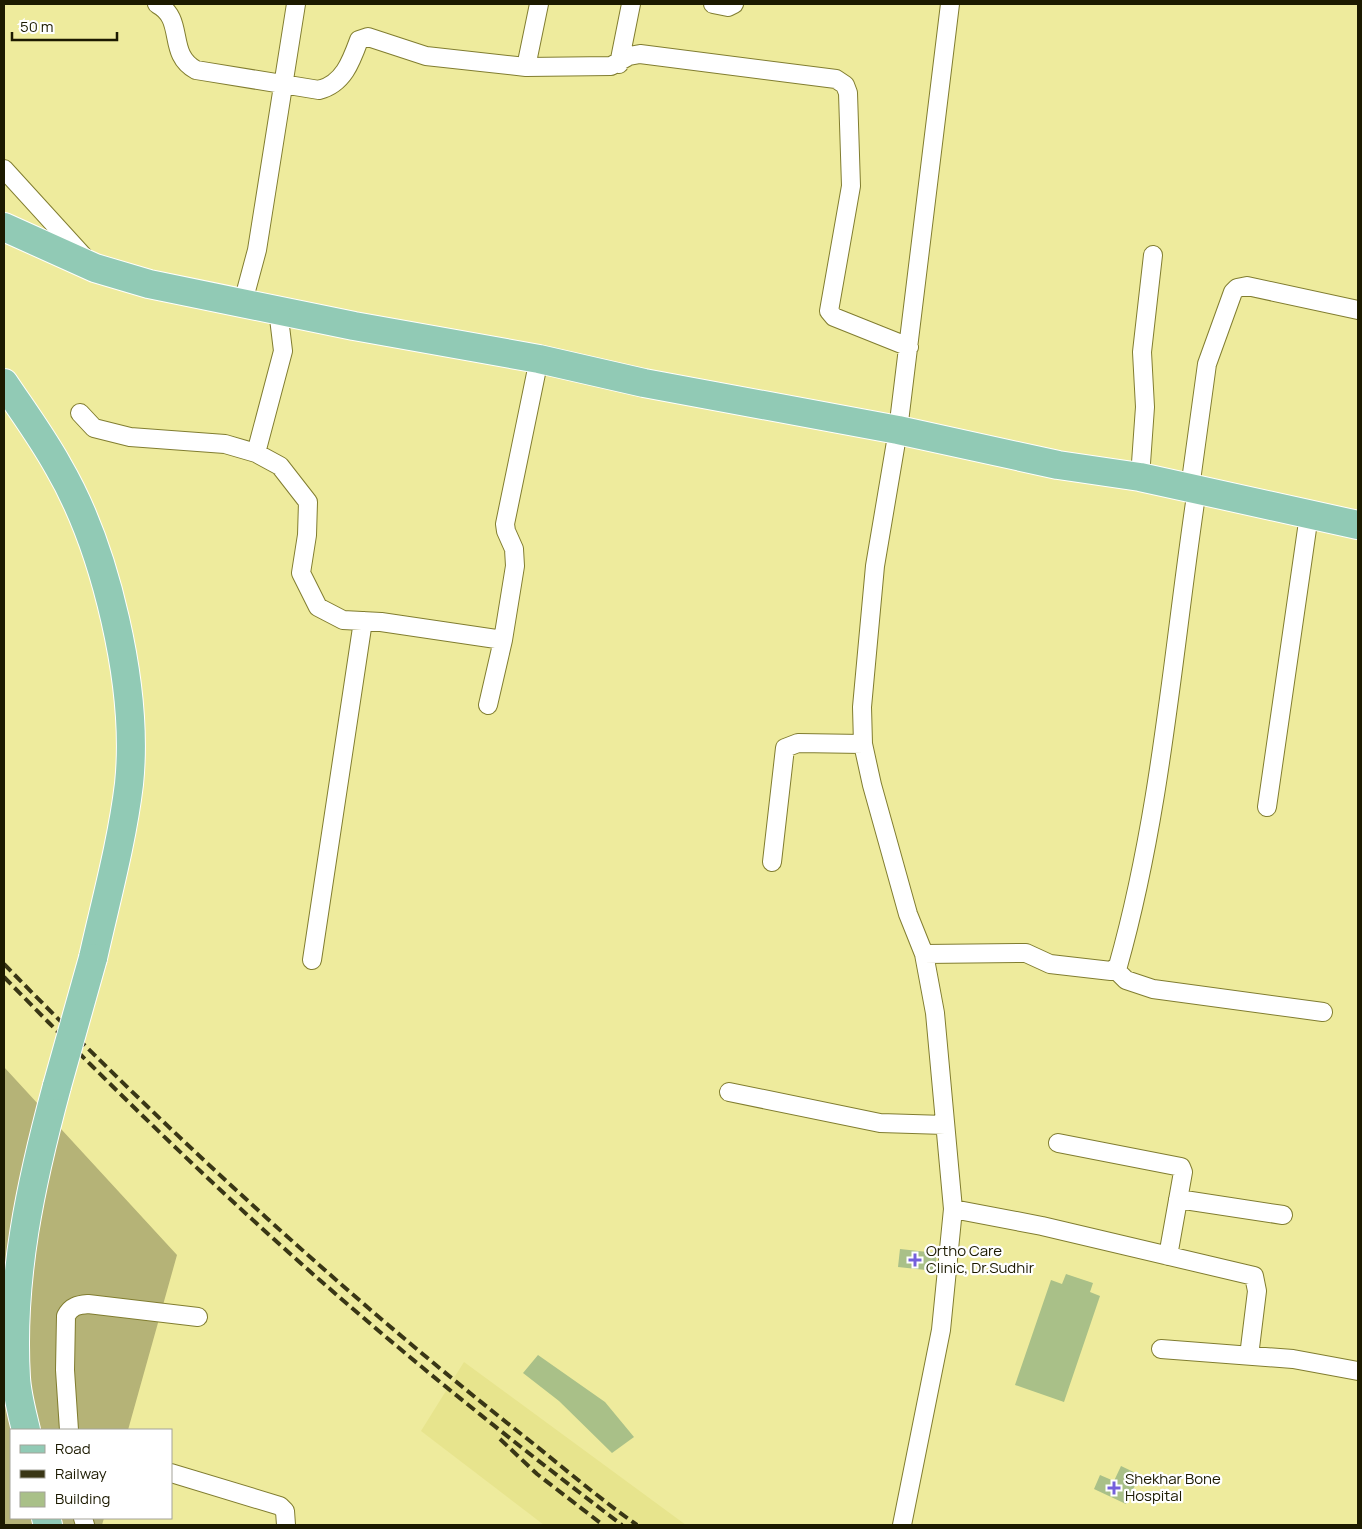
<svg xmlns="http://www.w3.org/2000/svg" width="1362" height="1529" viewBox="0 0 1362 1529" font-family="Manrope,sans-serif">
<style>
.built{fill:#e7e48d}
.forest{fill:#b5b377}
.building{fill:#a9c088}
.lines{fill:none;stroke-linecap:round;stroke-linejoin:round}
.street-casing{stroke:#817d30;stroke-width:20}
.primary-casing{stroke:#fff;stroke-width:30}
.street{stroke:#fff;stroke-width:18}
.primary{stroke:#91cab5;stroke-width:28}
.rail{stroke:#393615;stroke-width:4;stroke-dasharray:10 5;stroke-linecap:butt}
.primary-bridge-casing{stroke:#fff;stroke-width:30;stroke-linecap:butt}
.primary-bridge{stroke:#91cab5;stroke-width:28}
.poi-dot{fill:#7460db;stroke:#fff;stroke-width:2}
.labels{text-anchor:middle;stroke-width:4.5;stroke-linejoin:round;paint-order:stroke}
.poi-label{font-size:15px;fill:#1c1a00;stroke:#fff;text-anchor:start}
</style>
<rect width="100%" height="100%" fill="#eeeb9d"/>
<path class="built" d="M 464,1362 L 686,1525 L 544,1525 L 421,1431 Z"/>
<path class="forest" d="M 4,1067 L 177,1255 L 128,1430 L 11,1430 L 11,1518 L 104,1518 L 102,1525 L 4,1525 Z"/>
<path class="building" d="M 900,1249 L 937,1253 L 935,1271 L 898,1267 Z
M 1066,1274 L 1093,1283 L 1090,1292 L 1100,1296 L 1064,1402 L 1015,1385 L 1051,1280 L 1062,1284 Z
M 538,1355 L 605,1402 L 634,1437 L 612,1453 L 559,1401 L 523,1373 Z
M 1121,1466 L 1140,1475 L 1126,1504 L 1094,1489 L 1100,1475 L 1114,1481 Z"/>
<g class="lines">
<g class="street-casing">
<path id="street" d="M 157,4 C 186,19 166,54 196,70 L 319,90 C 343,84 351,62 359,40 L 368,37 L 426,56 L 526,67 L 611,66 L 629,56 L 640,54 L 836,79 L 845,85 L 848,93 L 851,186 L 829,311 L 834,317 L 909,347
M 713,4 L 728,7 L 734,4
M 619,64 L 631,4
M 526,67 L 539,4
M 4,169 L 86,259
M 243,302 L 257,250 L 296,4
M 80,413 L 94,428 L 130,437 L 225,444 L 256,453 L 280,466 L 308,502 L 307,535 L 301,573 L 318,607 L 343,620 L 381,622 L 503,640
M 256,453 L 283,351 L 278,310
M 1140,477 L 1145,407 L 1142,352 L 1153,255
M 1190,488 L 1207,364 L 1233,292 L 1237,288 L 1247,286 L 1358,310
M 488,705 L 503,640 L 515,566 L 514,549 L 506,531 L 505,524 L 539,359
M 1267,807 L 1309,515
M 772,862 L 785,748 L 798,743 L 863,744
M 924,954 L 1026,953 L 1050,964 L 1111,971 L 1118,966 C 1162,810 1173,648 1197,489
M 312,960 L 363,621
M 1116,970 L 1126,980 L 1153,989 L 1323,1012
M 729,1092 L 880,1123 L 945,1125
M 1058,1143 L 1181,1167 L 1183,1172 L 1168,1256
M 1178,1199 L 1283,1215
M 953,1209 L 1042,1226 L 1254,1276 L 1257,1291 L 1249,1356
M 1161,1349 L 1293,1359 L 1358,1371
M 69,1430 L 65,1370 L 66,1316 C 71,1306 78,1305 88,1304 L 198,1317
M 171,1473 L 280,1506 L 285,1511 L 286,1525
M 83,1518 L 85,1525
M 902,1525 L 941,1330 L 953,1209 L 935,1013 L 924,954 L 908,914 L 872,785 L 863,744 L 862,707 L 875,566 L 898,430 L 950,4"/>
</g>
<g class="primary-casing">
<path id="primary" d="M 4,227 L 95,268 L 149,284 L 354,326 L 539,359 L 644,383 L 898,430 L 1058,465 L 1140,477 L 1358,525
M 4,383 C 22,410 42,437 58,466 C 106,548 139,688 129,784 C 122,842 106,900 93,958
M 26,1430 C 22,1413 17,1395 16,1378 C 10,1278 31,1182 57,1086
M 46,1518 L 48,1525"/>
</g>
<use href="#street" class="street"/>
<use href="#primary" class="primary"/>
<path class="rail" d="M 4,964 C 170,1134 343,1294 530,1441 C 565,1469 600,1499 637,1525
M 4,977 C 120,1096 239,1212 366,1320 C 449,1391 535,1459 622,1525
M 500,1439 L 537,1474 L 603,1525"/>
<g class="primary-bridge-casing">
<path id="primary-bridge" d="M 57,1086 L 93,958"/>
</g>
<use href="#primary-bridge" class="primary-bridge"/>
</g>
<g class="poi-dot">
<path d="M912.5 1252.5h5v5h5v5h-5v5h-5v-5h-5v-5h5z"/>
<path d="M1111.5 1480.5h5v5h5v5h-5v5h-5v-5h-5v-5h5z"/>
</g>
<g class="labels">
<g class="poi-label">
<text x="926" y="1256">Ortho Care<tspan x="926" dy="17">Clinic, Dr.Sudhir</tspan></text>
<text x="1125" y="1484">Shekhar Bone<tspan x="1125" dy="17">Hospital</tspan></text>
</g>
</g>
<rect width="1362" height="1529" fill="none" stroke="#1c1a00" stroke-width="10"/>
<rect x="10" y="1429" width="162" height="90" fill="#ffffff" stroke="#a4a399"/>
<rect x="20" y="1445" width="25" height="8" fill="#91cab5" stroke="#a4a399"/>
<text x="55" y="1454" font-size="15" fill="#1c1a00">Road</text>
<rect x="20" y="1470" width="25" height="8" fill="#393615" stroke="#a4a399"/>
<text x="55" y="1479" font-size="15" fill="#1c1a00">Railway</text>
<rect x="20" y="1492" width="25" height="15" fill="#a9c088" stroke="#a4a399"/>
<text x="55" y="1504" font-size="15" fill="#1c1a00">Building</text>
<path d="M12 32v8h105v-8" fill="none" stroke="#1c1a00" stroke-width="2.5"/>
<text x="20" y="32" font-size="15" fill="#1c1a00" stroke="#ffffff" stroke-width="4" paint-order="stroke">50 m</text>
</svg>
